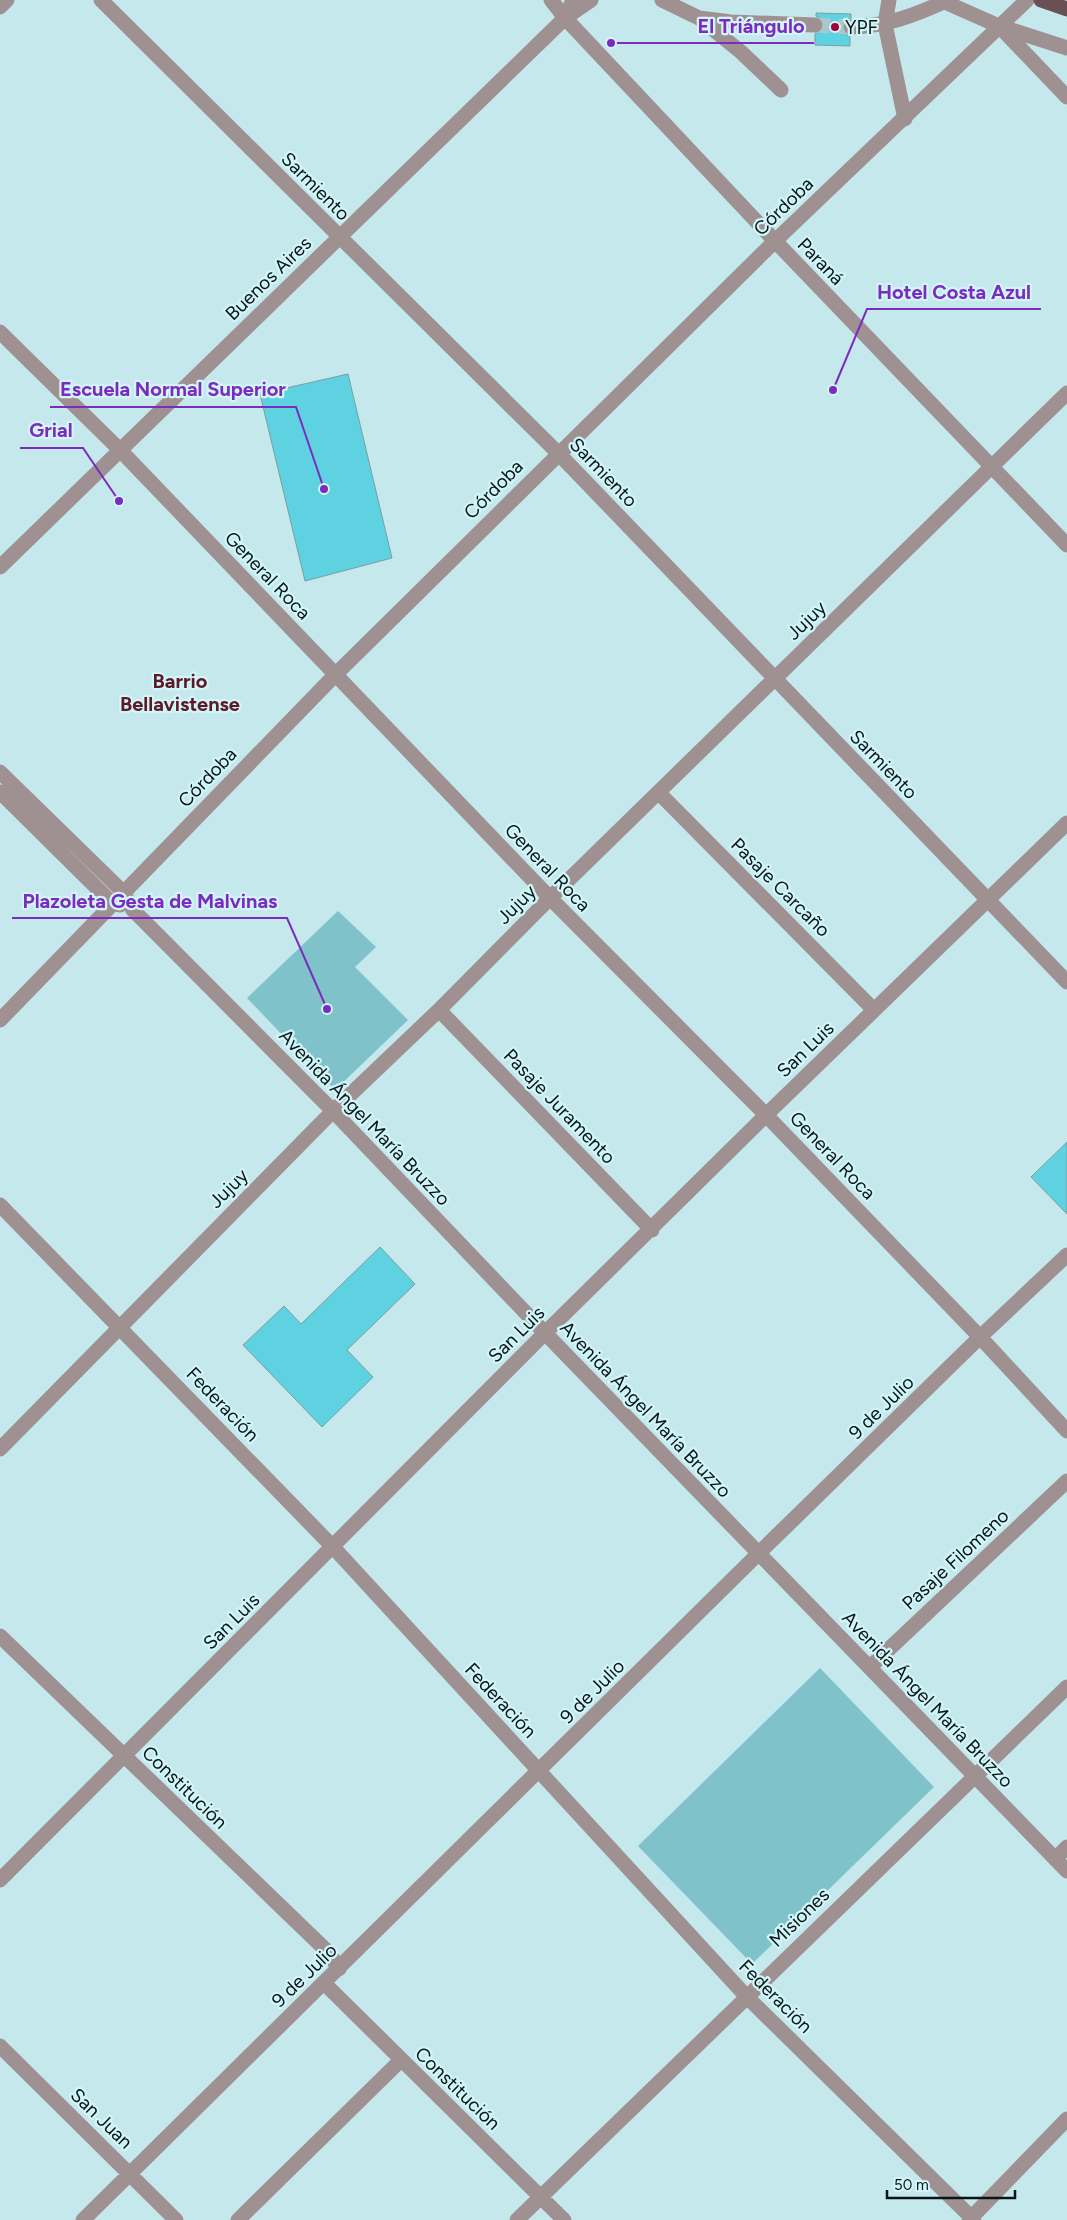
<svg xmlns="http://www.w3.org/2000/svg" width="1067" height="2220" viewBox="0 0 1067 2220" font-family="Figtree,sans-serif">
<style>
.green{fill:#7fc2ca}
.building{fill:#5ed2e1;stroke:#7c9da1}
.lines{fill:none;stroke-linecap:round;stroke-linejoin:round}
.minor-tunnel{stroke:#a9c8cc;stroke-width:15;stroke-dasharray:15 8;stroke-linecap:butt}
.minor{stroke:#9f9192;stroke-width:15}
.major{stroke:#695153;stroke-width:15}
.poi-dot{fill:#a10037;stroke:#d2f5fa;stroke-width:2}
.labels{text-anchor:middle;stroke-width:4.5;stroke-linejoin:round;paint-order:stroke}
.poi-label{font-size:19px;fill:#091617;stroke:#d2f5fa;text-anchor:start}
.street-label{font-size:19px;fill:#091617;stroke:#d2f5fa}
.neighbourhood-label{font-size:20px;font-weight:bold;fill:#5e1926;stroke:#d2f5fa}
.leader{fill:none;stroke:#7b2cbf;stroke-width:2}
.callout-dot{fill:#7b2cbf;stroke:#d2f5fa;stroke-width:2}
.callout-label{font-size:20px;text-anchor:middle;font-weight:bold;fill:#7b2cbf;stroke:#d2f5fa;stroke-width:4.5;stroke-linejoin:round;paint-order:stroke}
</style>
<rect width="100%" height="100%" fill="#c5e8ec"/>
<path class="green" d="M 338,911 L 376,947 L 355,967 L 408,1020 L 335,1090 L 247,998 Z
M 820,1668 L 934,1787 L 752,1964 L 638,1846 Z"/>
<path class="building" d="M 816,13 L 851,14 L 851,18 L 845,20 L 842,27 L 844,33 L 850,36 L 850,46 L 815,45 L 815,34 L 823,30 L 824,25 L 823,20 L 816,16 Z
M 348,374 L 392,558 L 305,581 L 260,394 Z
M 1067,1142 L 1067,1214 L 1031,1177 Z
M 380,1247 L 415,1284 L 347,1350 L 373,1377 L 322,1427 L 243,1345 L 284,1306 L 301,1324 Z"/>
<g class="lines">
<path class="minor-tunnel" d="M 815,25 L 851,27"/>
<path class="minor" d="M 101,0 L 558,453 L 1067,982
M 551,0 L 565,18 L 775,241 L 1067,545
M 662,0 L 699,18 L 731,22 L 815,25
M 889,0 L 885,24 L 905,119
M 940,0 L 999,26 L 1067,48
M 0,7 L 7,0
M 565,18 L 591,0
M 699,18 L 741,52 L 781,90
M 851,27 C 886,26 913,16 946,1
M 1000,27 L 1067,97
M 0,332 L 120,450 L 550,898 L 766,1115 L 980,1337 L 1067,1431
M 0,567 L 565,18 L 573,0
M 0,772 L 123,892 L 133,910 L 333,1111 L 545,1333 L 1067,1871
M 0,792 L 112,903 L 120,905
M 659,793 L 874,1010
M 439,1010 L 652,1230
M 0,1020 L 336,674 L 775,241 L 1027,0
M 0,1205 L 333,1547 L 746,1996 L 974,2220
M 0,1449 L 333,1111 L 439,1010 L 550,898 L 1067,393
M 0,1636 L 329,1953 L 339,1969
M 870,1667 L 1067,1481
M 1055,1859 L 1067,1847
M 0,1880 L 545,1333 L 766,1115 L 1067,823
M 324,1983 L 564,2220
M 0,2046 L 176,2220
M 83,2220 L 759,1553 L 980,1337 L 1067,1255
M 238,2220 L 401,2060
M 517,2220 L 1067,1687
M 969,2220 L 1067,2119"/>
<path class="major" d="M 1041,0 L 1067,9"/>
</g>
<circle class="poi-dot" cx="835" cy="27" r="5"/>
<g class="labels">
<g class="poi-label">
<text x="845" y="34">YPF</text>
</g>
<g class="street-label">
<text transform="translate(316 186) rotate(45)" y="7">Sarmiento</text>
<text transform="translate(783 206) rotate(-44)" y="7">Córdoba</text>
<text transform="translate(821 261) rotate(46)" y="7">Paraná</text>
<text transform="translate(268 278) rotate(-44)" y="7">Buenos Aires</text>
<text transform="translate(604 472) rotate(46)" y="7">Sarmiento</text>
<text transform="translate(493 489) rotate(-45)" y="7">Córdoba</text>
<text transform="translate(268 575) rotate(46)" y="7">General Roca</text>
<text transform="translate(806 620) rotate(-44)" y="7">Jujuy</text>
<text transform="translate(884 764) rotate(46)" y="7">Sarmiento</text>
<text transform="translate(207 777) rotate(-46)" y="7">Córdoba</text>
<text transform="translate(548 867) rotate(46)" y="7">General Roca</text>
<text transform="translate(781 887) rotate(45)" y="7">Pasaje Carcaño</text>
<text transform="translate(516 904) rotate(-45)" y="7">Jujuy</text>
<text transform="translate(805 1049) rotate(-44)" y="7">San Luis</text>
<text transform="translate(560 1106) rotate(46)" y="7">Pasaje Juramento</text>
<text transform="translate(365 1117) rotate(46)" y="7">Avenida Ángel María Bruzzo</text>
<text transform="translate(833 1155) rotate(46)" y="7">General Roca</text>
<text transform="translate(228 1188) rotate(-45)" y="7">Jujuy</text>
<text transform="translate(516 1334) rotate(-45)" y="7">San Luis</text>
<text transform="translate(223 1404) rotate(46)" y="7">Federación</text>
<text transform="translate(881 1407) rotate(-44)" y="7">9 de Julio</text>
<text transform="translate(646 1409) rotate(46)" y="7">Avenida Ángel María Bruzzo</text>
<text transform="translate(955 1559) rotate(-43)" y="7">Pasaje Filomeno</text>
<text transform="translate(231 1621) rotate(-45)" y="7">San Luis</text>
<text transform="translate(592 1691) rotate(-45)" y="7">9 de Julio</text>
<text transform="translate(928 1699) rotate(46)" y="7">Avenida Ángel María Bruzzo</text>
<text transform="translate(501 1700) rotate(47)" y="7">Federación</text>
<text transform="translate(185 1787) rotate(44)" y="7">Constitución</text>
<text transform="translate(799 1917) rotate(-44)" y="7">Misiones</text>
<text transform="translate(304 1975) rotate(-44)" y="7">9 de Julio</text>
<text transform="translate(776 1996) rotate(45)" y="7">Federación</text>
<text transform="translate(458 2088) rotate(44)" y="7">Constitución</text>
<text transform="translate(102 2118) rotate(44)" y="7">San Juan</text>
</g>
<g class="neighbourhood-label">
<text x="180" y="688">Barrio<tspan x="180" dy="23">Bellavistense</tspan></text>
</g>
</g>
<path class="leader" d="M611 43L687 43H814M833 390L867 309H1041M324 489L296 407H50M119 501L83 448H20M327 1009L287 918H12"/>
<g class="callout-dot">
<circle cx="611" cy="43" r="5"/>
<circle cx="833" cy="390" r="5"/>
<circle cx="324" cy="489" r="5"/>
<circle cx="119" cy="501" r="5"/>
<circle cx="327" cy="1009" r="5"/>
</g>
<g class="callout-label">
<text x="751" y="33">El Triángulo</text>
<text x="954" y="299">Hotel Costa Azul</text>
<text x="173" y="396">Escuela Normal Superior</text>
<text x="51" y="437">Grial</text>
<text x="150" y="908">Plazoleta Gesta de Malvinas</text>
</g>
<path d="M887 2190v8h128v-8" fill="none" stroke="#091617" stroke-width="2.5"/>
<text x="894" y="2190" font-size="15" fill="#091617" stroke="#d2f5fa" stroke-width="4" paint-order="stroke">50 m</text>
</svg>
